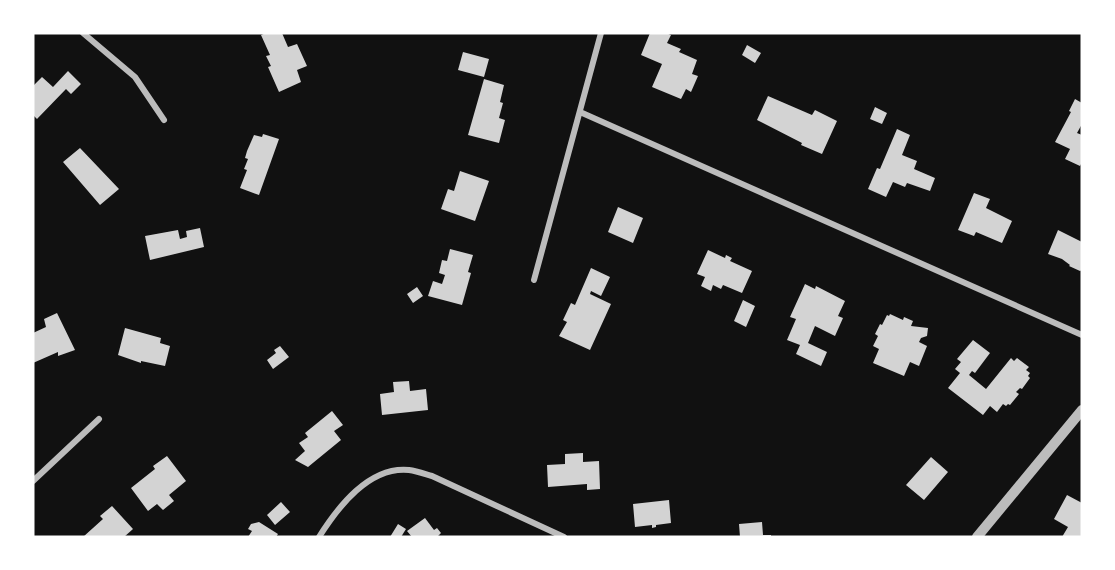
<svg xmlns="http://www.w3.org/2000/svg" width="1115" height="570" viewBox="0 0 1115 570" font-family="Figtree,sans-serif">
<style>
.building{fill:#d3d3d3}
.lines{fill:none;stroke-linecap:round;stroke-linejoin:round}
.minor{stroke:#bcbcbc;stroke-width:6}
.tertiary{stroke:#bcbcbc;stroke-width:10}
</style>
<rect width="100%" height="100%" fill="#111"/>
<path class="building" d="M 266,33 L 282,33 L 288,47 L 297,44 L 307,66 L 297,70 L 301,82 L 279,92 L 268,67 L 271,66 L 266,56 L 270,55 L 261,35 Z
M 650,33 L 666,33 L 671,35 L 667,43 L 681,49 L 679,52 L 697,60 L 692,74 L 698,76 L 691,92 L 686,89 L 681,99 L 652,87 L 662,64 L 641,55 Z
M 747,45 L 761,53 L 755,63 L 742,55 Z
M 463,52 L 489,59 L 484,77 L 458,70 Z
M 68,71 L 81,84 L 71,94 L 66,89 L 37,119 L 33,115 L 33,86 L 42,77 L 53,87 Z
M 484,79 L 504,85 L 500,102 L 503,103 L 499,118 L 505,120 L 499,143 L 468,135 Z
M 768,96 L 812,115 L 815,110 L 837,121 L 822,154 L 801,145 L 802,143 L 757,120 Z
M 1075,99 L 1082,103 L 1082,124 L 1077,133 L 1082,135 L 1082,162 L 1080,166 L 1065,159 L 1070,149 L 1055,142 L 1071,112 L 1069,111 Z
M 875,107 L 887,113 L 882,124 L 870,119 Z
M 897,129 L 910,135 L 902,155 L 917,161 L 914,169 L 935,178 L 930,191 L 907,183 L 905,187 L 893,182 L 886,197 L 868,189 L 877,168 L 880,169 Z
M 263,134 L 279,139 L 259,195 L 240,188 L 247,170 L 244,169 L 248,159 L 245,158 L 247,151 L 254,135 L 262,137 Z
M 80,148 L 119,189 L 100,205 L 63,162 Z
M 460,171 L 489,181 L 475,221 L 441,209 L 448,189 L 454,191 Z
M 974,193 L 990,199 L 986,208 L 1012,221 L 1002,243 L 976,232 L 974,236 L 958,230 Z
M 618,207 L 643,218 L 633,243 L 608,232 Z
M 200,228 L 204,247 L 150,260 L 145,236 L 178,230 L 180,239 L 187,237 L 186,231 Z
M 1058,230 L 1082,242 L 1082,270 L 1080,271 L 1069,266 L 1070,265 L 1062,259 L 1048,254 Z
M 450,249 L 473,255 L 468,272 L 471,273 L 462,305 L 428,296 L 433,281 L 442,284 L 445,275 L 439,273 L 442,260 L 447,261 Z
M 708,250 L 725,258 L 726,255 L 732,258 L 730,261 L 752,271 L 742,293 L 723,285 L 721,289 L 713,285 L 711,291 L 701,286 L 705,277 L 697,274 Z
M 591,268 L 610,277 L 601,296 L 591,291 L 590,294 L 611,304 L 590,350 L 559,336 L 567,322 L 563,320 L 571,303 L 575,305 Z
M 805,284 L 815,289 L 816,286 L 845,301 L 838,316 L 843,318 L 835,336 L 815,326 L 808,343 L 827,352 L 821,366 L 796,354 L 800,345 L 787,340 L 796,319 L 790,317 Z
M 417,287 L 423,296 L 413,303 L 407,294 Z
M 743,300 L 755,306 L 746,327 L 734,321 Z
M 57,313 L 75,350 L 58,356 L 58,352 L 33,363 L 33,333 L 46,327 L 44,319 Z
M 890,314 L 903,320 L 904,317 L 913,321 L 911,326 L 928,328 L 927,336 L 921,338 L 919,342 L 927,346 L 919,366 L 910,362 L 904,376 L 873,363 L 879,349 L 873,346 L 878,336 L 875,334 L 880,324 L 882,325 L 887,315 L 889,316 Z
M 125,328 L 161,338 L 160,343 L 170,346 L 165,366 L 141,361 L 141,363 L 118,355 Z
M 973,340 L 990,353 L 975,373 L 972,371 L 969,375 L 986,389 L 1011,358 L 1014,361 L 1017,358 L 1029,367 L 1026,370 L 1030,373 L 1028,376 L 1030,378 L 1022,389 L 1020,388 L 1016,392 L 1019,394 L 1010,405 L 1008,404 L 1006,406 L 1003,404 L 997,412 L 990,406 L 983,415 L 948,388 L 960,373 L 955,369 L 961,362 L 957,359 Z
M 280,346 L 289,357 L 273,369 L 267,360 L 276,353 L 274,350 Z
M 409,381 L 410,391 L 426,389 L 428,410 L 382,415 L 380,394 L 394,392 L 393,382 Z
M 332,411 L 343,425 L 334,431 L 341,440 L 308,467 L 295,460 L 305,451 L 299,443 L 308,437 L 305,433 Z
M 583,453 L 583,462 L 599,461 L 600,489 L 587,490 L 587,484 L 548,487 L 547,465 L 565,464 L 565,454 Z
M 167,456 L 186,481 L 169,495 L 174,501 L 163,510 L 157,504 L 148,511 L 131,488 L 155,469 L 153,466 Z
M 931,457 L 948,472 L 924,500 L 906,485 Z
M 1067,495 L 1082,503 L 1082,537 L 1062,537 L 1068,527 L 1054,519 Z
M 669,500 L 671,523 L 656,525 L 656,527 L 652,528 L 652,525 L 635,527 L 633,504 Z
M 281,502 L 290,512 L 275,525 L 267,515 Z
M 112,506 L 133,529 L 124,537 L 83,537 L 103,519 L 100,516 Z
M 425,518 L 434,530 L 437,528 L 441,533 L 438,536 L 439,537 L 412,537 L 407,531 Z
M 259,522 L 278,534 L 276,537 L 248,537 L 252,531 L 248,529 L 251,524 Z
M 762,522 L 763,535 L 771,535 L 771,537 L 740,537 L 739,524 Z
M 398,524 L 406,529 L 401,537 L 390,537 Z"/>
<g class="lines">
<path class="minor" d="M 83,33 L 135,77 L 164,120
M 580,112 L 1082,335
M 534,280 L 601,33
M 33,481 L 99,419
M 319,537 C 338,507 369,466 409,470 C 417,471 425,474 432,476 L 564,537"/>
<path class="tertiary" d="M 977,537 L 1082,410"/>
</g>
<rect width="1115" height="570" fill="none" stroke="#ffffff" stroke-width="69"/>
</svg>
